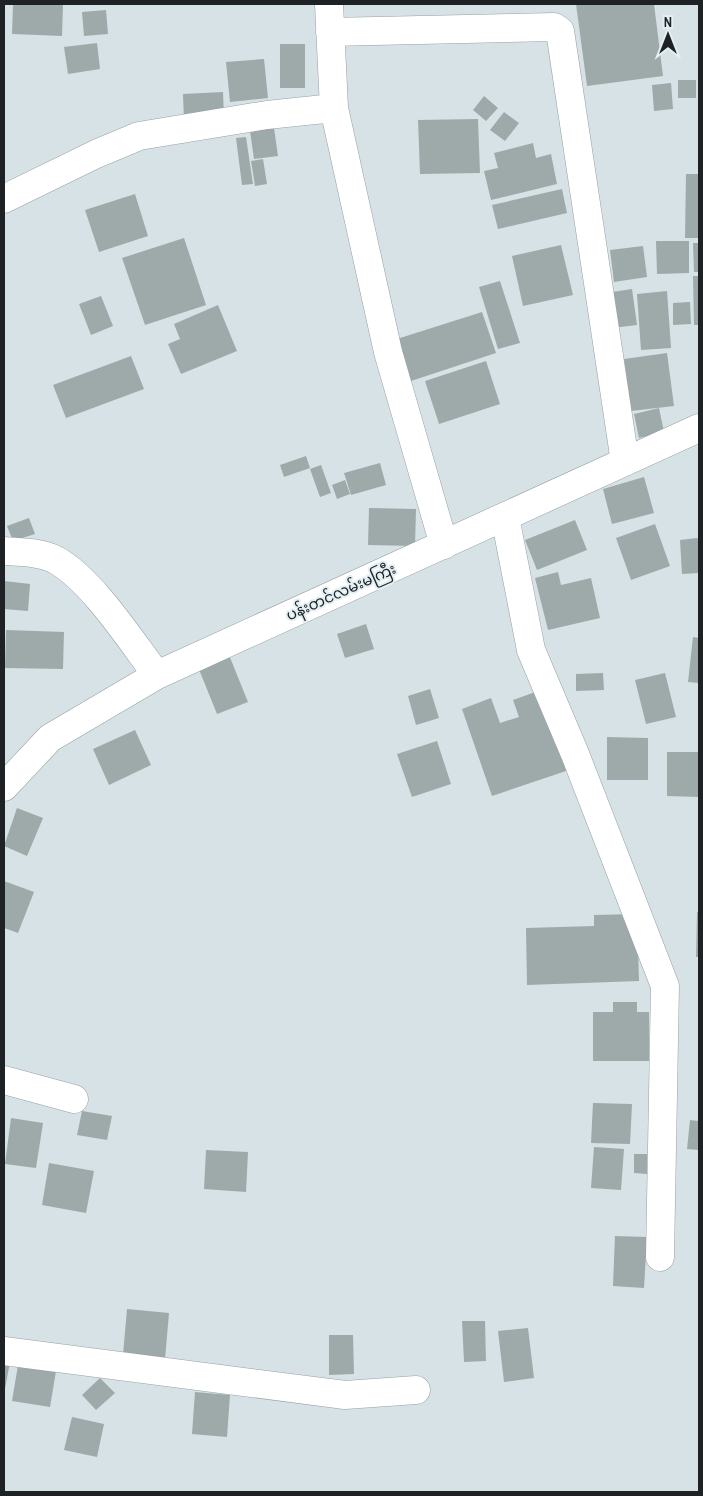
<svg xmlns="http://www.w3.org/2000/svg" width="703" height="1496" viewBox="0 0 703 1496" font-family="'Archivo Narrow','Noto Sans Myanmar',sans-serif">
<style>
.building{fill:#9ea9aa}
.lines{fill:none;stroke-linecap:round;stroke-linejoin:round}
.minor-casing{stroke:#96a1a4;stroke-width:29}
.minor{stroke:#fff;stroke-width:28}
.labels{text-anchor:middle;stroke-width:4;stroke-linejoin:round;paint-order:stroke}
.street-label{font-size:15px;fill:#1e2224;stroke:#e3eff3}
</style>
<rect width="100%" height="100%" fill="#d6e2e5"/>
<path class="building" d="M 13,4 L 63,4 L 62,36 L 12,34 Z
M 576,4 L 654,4 L 663,76 L 587,86 Z
M 106,10 L 108,34 L 84,36 L 82,12 Z
M 97,43 L 100,69 L 68,74 L 64,47 Z
M 280,44 L 305,44 L 305,88 L 280,88 Z
M 264,59 L 268,98 L 230,102 L 226,62 Z
M 678,80 L 696,80 L 696,98 L 678,98 Z
M 671,83 L 673,109 L 654,111 L 652,85 Z
M 223,92 L 224,118 L 184,121 L 183,94 Z
M 484,96 L 498,108 L 486,121 L 473,110 Z
M 504,112 L 519,123 L 505,141 L 490,130 Z
M 478,119 L 480,173 L 420,174 L 418,120 Z
M 274,128 L 278,156 L 254,159 L 250,131 Z
M 246,137 L 253,184 L 242,185 L 236,138 Z
M 533,143 L 536,158 L 551,154 L 557,184 L 491,200 L 484,171 L 498,168 L 494,153 Z
M 263,159 L 267,184 L 255,186 L 251,161 Z
M 686,174 L 699,174 L 699,238 L 685,238 Z
M 562,189 L 567,213 L 498,229 L 492,205 Z
M 135,194 L 148,236 L 99,252 L 85,210 Z
M 184,238 L 206,305 L 145,325 L 122,258 Z
M 656,241 L 689,241 L 689,273 L 657,274 Z
M 693,243 L 699,243 L 699,272 L 694,272 Z
M 561,245 L 573,295 L 523,306 L 512,256 Z
M 643,246 L 647,277 L 614,282 L 610,250 Z
M 693,276 L 699,276 L 699,325 L 694,325 Z
M 500,281 L 520,343 L 498,349 L 479,287 Z
M 632,289 L 637,325 L 612,328 L 606,293 Z
M 667,291 L 671,348 L 641,350 L 637,294 Z
M 101,296 L 113,326 L 91,335 L 79,304 Z
M 690,302 L 691,324 L 673,325 L 673,303 Z
M 218,305 L 237,351 L 181,374 L 168,344 L 180,339 L 174,324 Z
M 482,312 L 496,353 L 411,381 L 397,339 Z
M 667,353 L 674,406 L 631,411 L 624,359 Z
M 131,356 L 144,389 L 66,418 L 53,385 Z
M 486,361 L 500,404 L 439,424 L 425,381 Z
M 659,408 L 664,432 L 639,438 L 634,414 Z
M 306,456 L 310,468 L 284,477 L 280,465 Z
M 380,463 L 386,485 L 351,495 L 344,473 Z
M 321,465 L 331,493 L 320,497 L 310,469 Z
M 644,477 L 654,513 L 612,524 L 603,489 Z
M 345,480 L 350,494 L 337,499 L 332,485 Z
M 369,508 L 416,509 L 415,546 L 368,545 Z
M 29,518 L 35,534 L 13,541 L 7,526 Z
M 575,520 L 587,550 L 537,570 L 525,540 Z
M 655,524 L 670,566 L 631,580 L 616,538 Z
M 697,538 L 699,540 L 699,573 L 682,574 L 680,540 Z
M 558,572 L 561,585 L 591,578 L 600,618 L 548,630 L 535,578 Z
M 4,581 L 30,584 L 28,611 L 4,609 Z
M 366,624 L 374,649 L 345,658 L 337,634 Z
M 6,630 L 64,632 L 63,669 L 5,668 Z
M 693,637 L 699,638 L 699,683 L 688,682 Z
M 229,655 L 248,702 L 217,714 L 198,667 Z
M 603,673 L 604,690 L 576,691 L 576,674 Z
M 665,673 L 676,717 L 646,724 L 635,680 Z
M 430,689 L 439,718 L 416,725 L 408,696 Z
M 541,690 L 569,770 L 492,796 L 462,709 L 491,698 L 500,723 L 519,717 L 513,700 Z
M 135,730 L 151,765 L 109,785 L 93,749 Z
M 607,737 L 648,738 L 648,780 L 607,780 Z
M 437,741 L 451,784 L 412,797 L 397,754 Z
M 667,752 L 699,752 L 699,797 L 667,796 Z
M 17,808 L 43,818 L 27,856 L 4,846 Z
M 4,881 L 34,892 L 18,933 L 4,928 Z
M 697,912 L 699,912 L 699,957 L 696,957 Z
M 637,914 L 639,981 L 527,985 L 526,928 L 594,926 L 594,915 Z
M 613,1002 L 637,1002 L 637,1012 L 649,1012 L 649,1061 L 593,1061 L 593,1012 L 613,1012 Z
M 593,1103 L 632,1104 L 630,1144 L 591,1143 Z
M 82,1111 L 112,1116 L 107,1140 L 77,1135 Z
M 11,1118 L 43,1123 L 36,1168 L 5,1164 Z
M 690,1120 L 699,1121 L 699,1150 L 687,1149 Z
M 594,1147 L 624,1149 L 621,1190 L 591,1188 Z
M 206,1150 L 248,1152 L 246,1192 L 204,1189 Z
M 634,1154 L 647,1154 L 647,1174 L 634,1173 Z
M 49,1163 L 94,1171 L 86,1213 L 42,1205 Z
M 615,1236 L 647,1237 L 644,1288 L 613,1286 Z
M 127,1309 L 169,1313 L 165,1359 L 123,1355 Z
M 462,1321 L 485,1321 L 486,1361 L 464,1362 Z
M 528,1328 L 534,1378 L 504,1382 L 498,1331 Z
M 329,1335 L 353,1335 L 354,1374 L 329,1375 Z
M 4,1361 L 10,1362 L 5,1389 L 4,1388 Z
M 18,1365 L 56,1371 L 50,1407 L 12,1401 Z
M 100,1378 L 115,1393 L 96,1410 L 82,1395 Z
M 195,1392 L 230,1395 L 227,1437 L 192,1434 Z
M 72,1417 L 104,1424 L 97,1457 L 64,1450 Z"/>
<g class="lines">
<g class="minor-casing">
<path id="minor" d="M 329,4 L 334,108 L 388,352 L 444,545
M 330,32 L 554,27 L 560,31 L 625,462
M 4,199 L 96,154 L 139,136 L 267,115 L 334,108
M 505,517 L 531,650 L 575,754 L 665,986 L 660,1257
M 4,551 C 20,552 41,552 56,560 C 93,581 131,641 157,675
M 4,787 L 50,738 L 157,675 L 699,428
M 4,1080 L 74,1099
M 4,1351 L 345,1395 L 416,1390"/>
</g>
<use href="#minor" class="minor"/>
</g>
<g class="labels">
<g class="street-label">
<text transform="translate(341 592) rotate(-24)" y="5">ပန်းတင်လမ်းမကြီး</text>
</g>
</g>
<rect width="703" height="1496" fill="none" stroke="#1e2224" stroke-width="10"/>
<g transform="translate(668 35)" stroke="#e3eff3" stroke-width="4" paint-order="stroke">
<path d="M0-4L9 19L0 12L-9 19Z" fill="#1e2224"/>
<text y="-8" font-size="14" font-weight="bold" text-anchor="middle" fill="#1e2224">N</text>
</g>
</svg>
